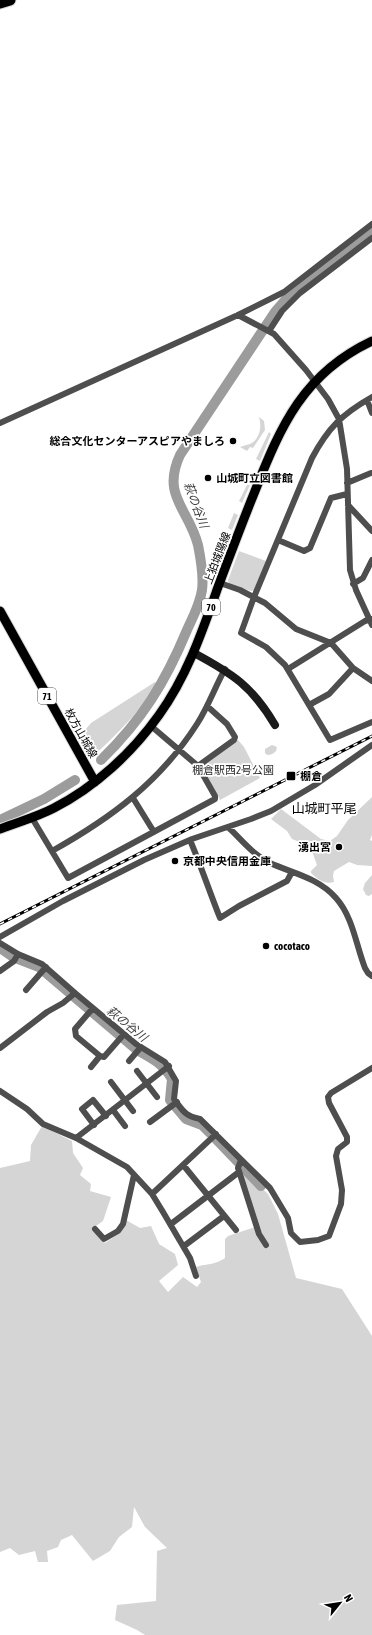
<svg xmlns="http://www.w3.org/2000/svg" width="372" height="1635" viewBox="0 0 372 1635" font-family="'Asap Condensed','Noto Sans JP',sans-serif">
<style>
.green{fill:#d5d5d5}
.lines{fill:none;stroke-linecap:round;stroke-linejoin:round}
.river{stroke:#9c9c9c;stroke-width:10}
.primary-casing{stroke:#dbdbdb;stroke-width:11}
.highway-casing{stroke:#dbdbdb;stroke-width:13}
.street{stroke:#4e4e4e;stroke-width:6}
.secondary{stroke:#1b1b1b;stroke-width:8}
.primary{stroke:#000;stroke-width:9}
.highway{stroke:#000;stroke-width:11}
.rail-casing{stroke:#000;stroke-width:3}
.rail{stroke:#fff;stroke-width:1.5;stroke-dasharray:4.5;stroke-linecap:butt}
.poi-dot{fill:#000;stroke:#fff;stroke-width:1.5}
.labels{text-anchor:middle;stroke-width:3.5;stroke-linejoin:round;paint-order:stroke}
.shield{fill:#fff;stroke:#4c4c4c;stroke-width:1}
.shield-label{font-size:10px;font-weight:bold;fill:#000}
.poi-label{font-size:11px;font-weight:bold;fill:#000;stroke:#fff;text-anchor:start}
.street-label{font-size:11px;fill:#000;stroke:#fff}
.park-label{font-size:11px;fill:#2c2c2c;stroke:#fff}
.water-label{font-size:12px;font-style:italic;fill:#3d3d3d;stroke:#fff}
.quarter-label{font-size:13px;fill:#000;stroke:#fff}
</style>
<rect width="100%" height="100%" fill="#fff"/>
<path class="green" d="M 259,417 L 264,421 L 265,430 L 253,448 L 250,447 L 247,451 L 240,447 C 243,446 246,445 250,444 C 260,439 262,427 259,417 Z
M 269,432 L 271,434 L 260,461 L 256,459 Z
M 247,485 L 250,485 L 242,503 L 239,501 Z
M 234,513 L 238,515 L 232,530 L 228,528 Z
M 239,551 L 266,561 L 254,590 L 251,591 L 229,584 L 228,580 Z
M 155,682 L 159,685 C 138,712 116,736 90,759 L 79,737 L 91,723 Z
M 238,740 L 244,747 L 260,778 L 220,800 L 203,769 L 204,765 Z
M 272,745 L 277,747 L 276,751 C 273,754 268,757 265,753 L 265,749 Z
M 372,797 L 372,835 L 370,840 L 372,841 L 372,866 L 357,865 L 349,862 L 334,871 L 333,876 L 334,882 C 325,885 317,879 311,873 L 311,871 L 317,865 L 313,854 L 302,843 L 292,839 L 287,831 L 271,819 L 281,809 L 321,839 L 330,841 L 337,836 L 348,820 Z
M 372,875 L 372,894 L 369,896 L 366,895 L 363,889 L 365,883 Z
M 42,1126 L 72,1141 L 73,1153 L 83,1168 L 80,1175 L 91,1184 L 90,1191 L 111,1197 L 103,1221 L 93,1228 L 105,1243 L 120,1233 L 126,1220 L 140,1228 L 151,1226 L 159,1244 L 175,1254 L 178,1265 L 159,1281 L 168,1292 L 183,1277 L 197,1287 L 201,1282 L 196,1267 C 209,1263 212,1266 225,1258 L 225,1239 L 228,1236 L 258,1226 L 243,1176 L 246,1173 L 268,1194 L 278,1214 L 296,1278 L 342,1289 L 372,1336 L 372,1635 L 145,1635 L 137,1630 L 115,1620 L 117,1605 L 156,1601 L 157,1551 L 167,1548 L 145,1527 L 134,1507 L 132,1527 L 119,1537 L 110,1551 L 93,1561 L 72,1535 L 61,1540 L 58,1547 L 47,1551 L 48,1562 L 38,1562 L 35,1551 L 19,1555 L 10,1548 L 0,1552 L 0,1168 L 30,1161 L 31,1145 Z"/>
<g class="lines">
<path class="river" d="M 101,760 C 142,720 165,683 187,630 C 193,617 200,604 202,590 C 204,576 201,560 198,545 C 189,509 161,496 180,455 L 275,312 L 287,298 L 304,284 L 372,231
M 0,820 L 44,799 L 75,780
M 0,948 L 13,957 L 39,967 L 137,1050 C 152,1058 163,1064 172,1079 L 170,1100 L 186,1119 L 202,1125 L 210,1133
M 216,1139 L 261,1186"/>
<g class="primary-casing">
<path id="primary" d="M 0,611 L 95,782
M 0,829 C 18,822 37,817 54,808 C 95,787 132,753 159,715 C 187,676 202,632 218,587 C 230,555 242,523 255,491 C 281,425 304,373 372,341"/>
</g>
<g class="highway-casing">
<path id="highway" d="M 0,3 L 10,0"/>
</g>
<path class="street" d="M 238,315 L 274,334 L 306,370 L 328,399 L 339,419 L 347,469 L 350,570 L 356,590 L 372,625
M 269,331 L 282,311 L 300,293 L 372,238
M 372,397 C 342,414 328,428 312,458 L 254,597 L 241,633 L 266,647 L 285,665 L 330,740 L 372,722
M 367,400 L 372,413
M 0,423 L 238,315 L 284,292 L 372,224
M 347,483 L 371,473
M 348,505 L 372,531
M 278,540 L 304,551 L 310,548 L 331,498 L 347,494
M 220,583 L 240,590 L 265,603 L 296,629 L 331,643 L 353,668 L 372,681
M 353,584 L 363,578 L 372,560
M 288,669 L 365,621 L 372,619
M 309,705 L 329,694 L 353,668
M 198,766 L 234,740 L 235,737 L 227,724 L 207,706
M 133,798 L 154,832
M 32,818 L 68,878 L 215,799 L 215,796 L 198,766 L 151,726
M 228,827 C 241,839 253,855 270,863 C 292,873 319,878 336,898 C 353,917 356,945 365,968 L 368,973 L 372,976
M 190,840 C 201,866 210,893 220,918 L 239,906 L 287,881 L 292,872
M 52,851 C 111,818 160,782 197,724 C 208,707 215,687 225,669
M 0,937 L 63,901 L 144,860 L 192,839 L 251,819 L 271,811 L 315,785 L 372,745
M 0,943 L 18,954 L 42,964 L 75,993 L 136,1044 L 165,1062 L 176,1081 L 174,1099 C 183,1111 185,1116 200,1119 L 270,1188 L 288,1218 L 291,1233 L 300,1242 L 318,1240 L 329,1236 L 341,1204 L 342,1190 L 336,1156 L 338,1149 L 347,1142 L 347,1137 L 329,1103 L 328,1097 L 331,1093 L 372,1068
M 0,971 L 14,961 L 18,954
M 26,990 L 46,967
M 93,1008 L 75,1029 L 76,1036 L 100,1056 L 104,1057 L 124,1034
M 0,1048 L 47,1012 L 63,1003 L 75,993
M 129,1061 L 141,1047
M 91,1067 L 100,1056
M 137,1071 L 157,1097
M 111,1082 L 133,1111
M 0,1091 L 27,1109 L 43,1124 L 76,1138 L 127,1167 L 152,1194 L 163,1212 L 190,1258 L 196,1276
M 113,1110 L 125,1126
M 150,1122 L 177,1102
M 94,1125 L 82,1109 L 93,1100 L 106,1116
M 76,1138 L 169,1066
M 241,1160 L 238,1168 L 259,1234 L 266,1245
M 184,1166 L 236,1230
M 152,1194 L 216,1134
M 171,1224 L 239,1172
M 95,1229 L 104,1239 L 118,1231 L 123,1224 L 134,1175
M 184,1246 L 224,1216"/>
<path class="secondary" d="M 194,653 C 233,674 252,686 275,725"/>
<use href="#primary" class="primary"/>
<use href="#highway" class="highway"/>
<g class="rail-casing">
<path id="rail" d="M 0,924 L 372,736"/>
</g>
<use href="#rail" class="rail"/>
</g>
<g class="poi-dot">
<circle cx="233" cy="441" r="4"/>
<circle cx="208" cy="478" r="4"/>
<rect x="286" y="771" width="10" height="10" rx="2"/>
<circle cx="339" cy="847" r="4"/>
<circle cx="175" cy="861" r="4"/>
<circle cx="266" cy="946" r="4"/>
</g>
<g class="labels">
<g class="shield">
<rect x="202" y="599" width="18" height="16" rx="3"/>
<rect x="38" y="688" width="18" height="16" rx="3"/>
</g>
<g class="shield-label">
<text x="211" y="611">70</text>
<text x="47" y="700">71</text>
</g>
<g class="poi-label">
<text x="225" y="445" text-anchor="end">総合文化センターアスピアやましろ</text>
<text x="216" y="482">山城町立図書館</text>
<text x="300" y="780">棚倉</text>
<text x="331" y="851" text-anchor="end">湧出宮</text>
<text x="183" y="865">京都中央信用金庫</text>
<text x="274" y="950">cocotaco</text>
</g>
<g class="street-label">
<text transform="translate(217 558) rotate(-69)" y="4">上狛城陽線</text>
<text transform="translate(81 733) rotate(61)" y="4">枚方山城線</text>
</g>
<g class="park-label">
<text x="233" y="774">棚倉駅西2号公園</text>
</g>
<g class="water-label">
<text transform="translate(196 505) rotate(69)" y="4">萩の谷川</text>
<text transform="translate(127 1024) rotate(39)" y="4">萩の谷川</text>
</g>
<g class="quarter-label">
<text x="324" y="813">山城町平尾</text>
</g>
</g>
<g transform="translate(340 1603) rotate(60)" stroke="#ffffff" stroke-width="3" paint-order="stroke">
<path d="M0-3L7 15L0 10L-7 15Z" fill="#000000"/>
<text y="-6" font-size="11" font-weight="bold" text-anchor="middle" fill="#000000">N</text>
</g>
</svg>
